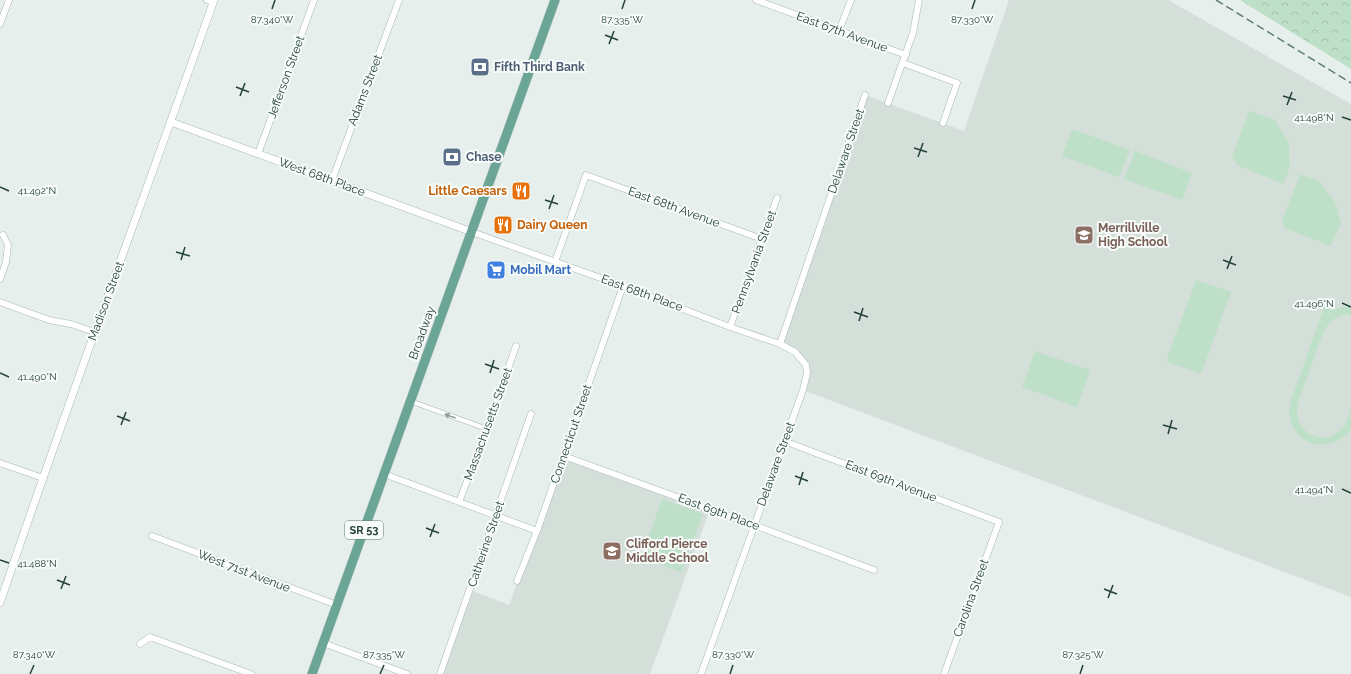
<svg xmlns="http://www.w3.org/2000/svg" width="1351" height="674" viewBox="0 0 1351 674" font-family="Raleway,sans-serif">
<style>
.built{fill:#d4dfda}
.park{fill:url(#park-crowns)}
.pitch{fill:#bfe0c8}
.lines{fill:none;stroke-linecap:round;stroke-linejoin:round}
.pedestrian-casing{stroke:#a8b8b2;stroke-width:5.5}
.minor-casing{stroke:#a8b8b2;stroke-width:7}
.tertiary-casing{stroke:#a8b8b2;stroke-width:8}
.primary-casing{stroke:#c2cac8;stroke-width:10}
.pedestrian{stroke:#fff;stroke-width:4.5}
.minor{stroke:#fff;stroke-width:6}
.tertiary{stroke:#fff;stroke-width:7}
.primary{stroke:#6aa596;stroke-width:9}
.rail{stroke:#5f7d75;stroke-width:1.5;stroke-dasharray:8 4;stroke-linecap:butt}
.oneway{fill:#92a09c}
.ticks{fill:none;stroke:#24423a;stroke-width:1.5}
.labels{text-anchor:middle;stroke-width:4;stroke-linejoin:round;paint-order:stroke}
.shield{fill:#f7fbf9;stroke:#637a73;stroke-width:1}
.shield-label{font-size:11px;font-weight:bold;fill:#24423a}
.street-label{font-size:12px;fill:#24423a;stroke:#f7fbf9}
.service-label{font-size:12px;font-weight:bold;fill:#4e5e75;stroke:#f7fbf9;text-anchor:start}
.food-label{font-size:12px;font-weight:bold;fill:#c56008;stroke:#f7fbf9;text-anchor:end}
.education-label{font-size:12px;font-weight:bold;fill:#785e54;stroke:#f7fbf9;text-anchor:start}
.shop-label{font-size:12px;font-weight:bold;fill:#366cbe;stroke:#f7fbf9;text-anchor:start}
.ticks-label{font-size:10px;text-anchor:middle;fill:#24423a;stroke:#f7fbf9;stroke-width:4;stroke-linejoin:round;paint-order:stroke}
</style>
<defs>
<pattern id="park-crowns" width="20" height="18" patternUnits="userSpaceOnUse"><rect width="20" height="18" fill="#bfe0c8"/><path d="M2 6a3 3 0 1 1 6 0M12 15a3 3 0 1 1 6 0" fill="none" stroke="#a4c1ad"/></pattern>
</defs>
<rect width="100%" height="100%" fill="#e6efeb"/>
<path class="built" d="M 1009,0 L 1168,0 L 1351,104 L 1351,597 L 803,390 L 806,365 L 782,339 L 865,95 L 964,131 Z
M 564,460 L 709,512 L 650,674 L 442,674 L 473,591 L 509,605 Z"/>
<path class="park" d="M 1240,0 L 1351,0 L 1351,69 Z"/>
<path class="pitch" d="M 1249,111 L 1274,119 L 1289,142 L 1290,167 L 1283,184 L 1237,165 L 1232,157 Z
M 1072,129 L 1130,150 L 1119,177 L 1062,156 Z
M 1135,151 L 1192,173 L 1182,200 L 1124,179 Z
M 1300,174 L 1319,181 L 1335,202 L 1341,224 L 1331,246 L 1284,228 L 1282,221 Z
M 1196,280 L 1231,292 L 1201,374 L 1166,361 Z
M 1327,299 L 1334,302 L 1331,311 L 1342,307 L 1351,307 L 1351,315 L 1343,315 L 1335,318 L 1325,328 L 1298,402 C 1290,430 1323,450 1342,428 C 1347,423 1349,415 1351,408 L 1351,429 C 1327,462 1280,439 1291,400 Z
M 1035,351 L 1090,370 L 1077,407 L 1022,387 Z
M 662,499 L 703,514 L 681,572 L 641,557 Z"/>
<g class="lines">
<g class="pedestrian-casing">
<path id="pedestrian" d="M 410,401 L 487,429"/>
</g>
<g class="minor-casing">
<path id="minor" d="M 207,0 L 213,2
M 756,0 L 906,55
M 0,24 L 9,0
M 839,31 L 851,0
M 903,63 L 957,83 L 943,123
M 888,103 L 913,33 L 919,0
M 258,154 L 314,0
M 332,180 L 399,0
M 472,232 L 623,286 L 730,327 L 780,344 L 795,352 L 806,365 L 807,373 L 803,390 L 701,674
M 555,262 L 586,175 L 762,239
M 0,279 L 6,262 L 8,245 L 3,235
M 0,302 L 49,320 L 71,324 L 94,332
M 730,327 L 777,198
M 780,344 L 865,95
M 784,441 L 999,522 L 944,674
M 564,456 L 754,525 L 874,570
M 0,463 L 43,478
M 384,474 L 537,531
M 459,502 L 487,429 L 516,346
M 152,536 L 337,605
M 517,581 L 537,531 L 623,286
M 323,643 L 407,674
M 140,644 L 150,637 L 251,674
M 440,674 L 531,414"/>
</g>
<g class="tertiary-casing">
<path id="tertiary" d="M 171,122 L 472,232
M 0,603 C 68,401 143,201 214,0"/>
</g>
<g class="primary-casing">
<path id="primary" d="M 312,674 L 555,0"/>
</g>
<use href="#pedestrian" class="pedestrian"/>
<use href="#minor" class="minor"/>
<use href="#tertiary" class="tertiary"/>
<use href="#primary" class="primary"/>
<path class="rail" d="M 1216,0 L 1351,83"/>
</g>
<defs><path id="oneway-solid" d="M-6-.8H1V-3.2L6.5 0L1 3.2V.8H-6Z"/></defs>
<use class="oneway" href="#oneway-solid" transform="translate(450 416) rotate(-160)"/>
<path class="ticks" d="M 272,9 L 275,0M 622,9 L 625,0M 972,9 L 975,0M 605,35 L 618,40M 609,44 L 614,31M 236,87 L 249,92M 240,96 L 245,83M 1283,96 L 1296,100M 1287,105 L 1292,92M 1342,117 L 1351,120M 914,148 L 927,152M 918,157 L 923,143M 0,187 L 9,191M 545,200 L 558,204M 549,209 L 554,195M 176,252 L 190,256M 181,260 L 185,247M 1223,260 L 1236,265M 1227,269 L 1232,256M 1342,303 L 1351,307M 854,312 L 868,317M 859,321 L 863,308M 485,364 L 499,369M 0,373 L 9,377M 490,373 L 494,360M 117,416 L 130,421M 121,425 L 126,412M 1163,425 L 1177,429M 1168,434 L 1172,420M 795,476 L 808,481M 799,485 L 803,472M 1342,489 L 1351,493M 426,528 L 439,533M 430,537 L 435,524M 0,560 L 9,563M 57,580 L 70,585M 61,589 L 66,576M 1104,589 L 1117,594M 1108,598 L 1113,585M 30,674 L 34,665M 380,674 L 384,665M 730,674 L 733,665M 1080,674 L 1083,665"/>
<defs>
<g id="bank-square" transform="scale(1)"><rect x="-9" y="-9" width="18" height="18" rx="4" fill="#5c6f8a" stroke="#f7fbf9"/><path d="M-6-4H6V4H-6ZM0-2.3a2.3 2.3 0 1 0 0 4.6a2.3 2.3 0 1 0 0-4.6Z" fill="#fff"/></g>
<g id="restaurant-square" transform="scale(1)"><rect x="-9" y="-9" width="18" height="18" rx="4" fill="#e8710a" stroke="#f7fbf9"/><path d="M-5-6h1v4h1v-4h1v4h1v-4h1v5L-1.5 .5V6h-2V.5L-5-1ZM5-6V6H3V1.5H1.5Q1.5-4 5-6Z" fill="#fff"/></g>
<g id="school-square" transform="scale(1)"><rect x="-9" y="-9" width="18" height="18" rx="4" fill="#8d6e63" stroke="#f7fbf9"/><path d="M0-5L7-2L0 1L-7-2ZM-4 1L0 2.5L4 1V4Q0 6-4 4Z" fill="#fff"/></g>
<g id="supermarket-square" transform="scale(1)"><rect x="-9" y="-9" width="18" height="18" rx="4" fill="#3f7fe0" stroke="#f7fbf9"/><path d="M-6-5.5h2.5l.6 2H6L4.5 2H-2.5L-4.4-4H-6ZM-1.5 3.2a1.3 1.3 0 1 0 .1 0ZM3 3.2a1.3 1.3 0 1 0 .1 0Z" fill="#fff"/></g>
</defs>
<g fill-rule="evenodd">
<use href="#bank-square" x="480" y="67"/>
<use href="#bank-square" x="452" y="157"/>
<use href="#restaurant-square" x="521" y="191"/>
<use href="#restaurant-square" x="503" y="225"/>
<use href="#school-square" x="1084" y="235"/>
<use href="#supermarket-square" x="496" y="270"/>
<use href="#school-square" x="612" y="551"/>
</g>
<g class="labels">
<rect class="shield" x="345" y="521" width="38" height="18" rx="3"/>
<g class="shield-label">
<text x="364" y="534">SR 53</text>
</g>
<g class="street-label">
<text transform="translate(842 32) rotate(20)" y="4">East 67th Avenue</text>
<text transform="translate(286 77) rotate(-70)" y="4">Jefferson Street</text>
<text transform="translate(365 90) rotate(-69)" y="4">Adams Street</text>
<text transform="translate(846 151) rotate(-71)" y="4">Delaware Street</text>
<text transform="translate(322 177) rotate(20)" y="4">West 68th Place</text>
<text transform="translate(674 207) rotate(20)" y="4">East 68th Avenue</text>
<text transform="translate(754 262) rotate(-70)" y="4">Pennsylvania Street</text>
<text transform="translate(642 293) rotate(20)" y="4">East 68th Place</text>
<text transform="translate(106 301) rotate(-70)" y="4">Madison Street</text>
<text transform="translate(422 333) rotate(-70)" y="4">Broadway</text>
<text transform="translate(488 424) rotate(-70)" y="4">Massachusetts Street</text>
<text transform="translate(571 434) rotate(-71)" y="4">Connecticut Street</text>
<text transform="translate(776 464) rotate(-70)" y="4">Delaware Street</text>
<text transform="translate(891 481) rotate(21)" y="4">East 69th Avenue</text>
<text transform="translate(719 512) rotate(20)" y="4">East 69th Place</text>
<text transform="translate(486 544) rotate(-71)" y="4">Catherine Street</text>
<text transform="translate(244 571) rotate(21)" y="4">West 71st Avenue</text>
<text transform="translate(971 598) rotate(-70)" y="4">Carolina Street</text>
</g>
<g class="service-label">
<text x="494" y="71">Fifth Third Bank</text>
<text x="466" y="161">Chase</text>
</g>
<g class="food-label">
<text x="507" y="195">Little Caesars</text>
<text x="517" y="229" text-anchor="start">Dairy Queen</text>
</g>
<g class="education-label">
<text x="1098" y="232">Merrillville<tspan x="1098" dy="14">High School</tspan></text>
<text x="626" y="548">Clifford Pierce<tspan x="626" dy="14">Middle School</tspan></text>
</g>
<g class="shop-label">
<text x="510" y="274">Mobil Mart</text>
</g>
</g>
<g class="ticks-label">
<text x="272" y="23">87.340°W</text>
<text x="622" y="23">87.335°W</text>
<text x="972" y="23">87.330°W</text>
<text x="1314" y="121">41.498°N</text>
<text x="37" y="194">41.492°N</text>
<text x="1314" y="307">41.496°N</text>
<text x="37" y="380">41.490°N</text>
<text x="1314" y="493">41.494°N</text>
<text x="37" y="567">41.488°N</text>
<text x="34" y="658">87.340°W</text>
<text x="384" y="658">87.335°W</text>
<text x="733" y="658">87.330°W</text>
<text x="1083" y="658">87.325°W</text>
</g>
</svg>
